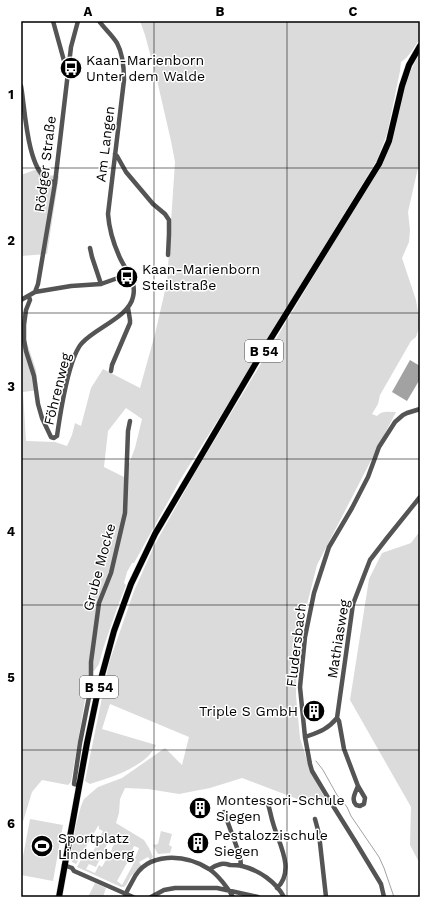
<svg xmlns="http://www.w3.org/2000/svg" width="441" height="918" viewBox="0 0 441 918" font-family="'Work Sans',sans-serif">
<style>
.green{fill:#dbdbdb;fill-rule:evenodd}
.water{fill:#a2a2a2}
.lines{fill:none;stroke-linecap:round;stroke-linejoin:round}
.stream{stroke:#a2a2a2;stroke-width:1}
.major-casing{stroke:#dbdbdb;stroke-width:7}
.minor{stroke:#545454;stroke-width:4.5}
.major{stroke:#000;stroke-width:6}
.grid{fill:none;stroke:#000;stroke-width:1;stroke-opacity:0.55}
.labels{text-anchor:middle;stroke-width:3;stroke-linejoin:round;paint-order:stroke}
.shield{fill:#fff;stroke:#4c4c4c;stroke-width:1}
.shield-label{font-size:13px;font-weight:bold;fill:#000}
.poi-label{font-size:14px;fill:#000;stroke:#fff;text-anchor:start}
.street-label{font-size:14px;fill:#000;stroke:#fff}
.neatline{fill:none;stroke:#000;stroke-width:1.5}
.grid-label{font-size:13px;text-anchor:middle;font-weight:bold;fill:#000}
</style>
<rect width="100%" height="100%" fill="#fff"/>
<path class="green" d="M 140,21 L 420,21 L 420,39 C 414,47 409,57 401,62 L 400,71 L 387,134 L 377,160 L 240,385 L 180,480 L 134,563 L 132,563 L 127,572 L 124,583 L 126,585 L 116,611 L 103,649 L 99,664 L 94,671 L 89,671 C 90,682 89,690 85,700 L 71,782 L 68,785 L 42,780 L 32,792 L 21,828 L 21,339 L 26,340 L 36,370 L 38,390 L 23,392 L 26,441 L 55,442 L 67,446 L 72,435 L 75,423 L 81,426 L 91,388 L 103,369 L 140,388 L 155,334 L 167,282 L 175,162 L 171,141 L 157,80 L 145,35 ZM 126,408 L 142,419 L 135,448 L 124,477 L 104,467 L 108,431 Z
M 420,53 L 420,159 L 408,212 L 410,230 L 409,242 L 402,258 L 416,300 L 420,325 L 416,337 L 411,341 L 380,395 L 378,404 L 372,414 L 377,416 C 382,410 389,412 396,412 L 317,565 L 297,644 L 296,696 L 300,738 L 311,773 L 326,800 L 313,805 L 242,778 L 210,788 L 179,794 L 148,789 L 125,788 L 120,799 L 119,813 L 116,823 L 144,840 L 149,848 L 153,857 L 150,860 L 148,857 L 139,862 L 141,865 L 141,866 L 131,876 L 126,885 L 124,887 L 121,887 L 77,867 L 83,856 L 89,858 L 98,843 L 97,842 L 103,831 L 99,829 L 99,826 L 98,826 L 76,864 L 72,862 L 71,854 L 76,825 L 81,806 L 84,799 L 98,787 L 122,778 L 165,748 L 182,765 L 189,737 L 110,704 L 102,729 L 156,745 C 146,767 112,777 90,784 L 85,781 L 109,663 L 134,591 L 155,544 L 199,466 L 265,357 L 374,176 C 381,163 389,151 393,137 C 396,127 397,117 399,107 C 404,88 410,69 420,53 ZM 111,836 L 117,839 L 112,848 L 112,849 L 102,867 L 99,865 L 95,873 L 86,869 L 89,864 L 96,867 ZM 134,846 L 139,848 L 135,858 L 136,859 L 122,885 L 117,881 L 131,856 L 130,855 Z
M 40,168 L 45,175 L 59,176 L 47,254 L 21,256 L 21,175 Z
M 420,531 L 420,864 L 410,845 L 411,807 L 350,700 L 369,579 L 382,553 L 411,543 Z
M 30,819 L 63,825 L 53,881 L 21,875 L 21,867 Z
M 161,831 L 172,834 L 169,845 L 172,847 L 170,853 L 158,854 L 153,845 L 158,844 Z
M 95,883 L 106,888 L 103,897 L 88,897 Z"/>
<path class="water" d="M 410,360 L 420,366 L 420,379 L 407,401 L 392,392 Z"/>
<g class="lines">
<path class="stream" d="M 316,761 L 323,770 L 337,795 L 347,807 L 351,816 L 379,857 L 384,868 L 394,897"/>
<g class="major-casing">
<path id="major" d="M 59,897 L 87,743 L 99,686 L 114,631 L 131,584 L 155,534 L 260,356 L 379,164 L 389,141 L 402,86 L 409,65 L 420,46"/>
</g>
<path class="minor" d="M 53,21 L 66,68 L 68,70
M 21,86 C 25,108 27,167 47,179 C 49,181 53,182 55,183
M 115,154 L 117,156 L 126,172 L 153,204 L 165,214 L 169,220 L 169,234 L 168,255
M 90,248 L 92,257 L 101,284
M 35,292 L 71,286 L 101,284 L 129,274
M 29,297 L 30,300 L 26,310 L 24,325 L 24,340 L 26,351 L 34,376 L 38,404 L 42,418 L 51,437 L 54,438 L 57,436 C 60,415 69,357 82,343 C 95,328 129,317 133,297 C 137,281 126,271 120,258 C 114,245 109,228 108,214 L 124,80 C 124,68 123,54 117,43 C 112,35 104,28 99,21
M 21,300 L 35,292 L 38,284 L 55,183 L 71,47 L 78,21
M 111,371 L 112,365 L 130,323 L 130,320 L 128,308
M 337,718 L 339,721 L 344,749 L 358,786
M 305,737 C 319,732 327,730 337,718 L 353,604 L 370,560 L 387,538 L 420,497
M 79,785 L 74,784 L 80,743 L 91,687 L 91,662 L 99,603 L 111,573 L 125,513 L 128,431 L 130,421
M 358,786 L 365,798 L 364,804 L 360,806 L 356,805 C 351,800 355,793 358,786 Z
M 268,804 C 270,810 271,817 273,823 C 278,842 296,870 277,888
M 224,812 L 240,856 L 241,866
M 315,819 L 319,834 L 326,897
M 64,865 L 72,868 L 74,871 L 133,897
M 210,869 C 213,867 217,865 221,864 C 224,863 227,864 230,865 C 234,865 238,865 242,866 C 259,870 276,882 284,897
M 125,897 C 126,891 130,886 133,880 C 147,851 185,854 209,869 C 218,875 228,888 233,897
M 151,897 L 164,890 L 175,888 L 217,888 L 258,897
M 384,897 L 381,884 L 355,841 L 330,801 L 312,771 L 310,764 L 305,737 L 300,687 L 305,637 L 314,593 L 329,547 L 352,508 L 368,477 L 379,447 L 395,422 L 403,415 L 407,413 L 420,409"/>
<use href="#major" class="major"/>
</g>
<path class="grid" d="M 154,21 L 154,897M 287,21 L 287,897M 21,168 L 420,168M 21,313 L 420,313M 21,459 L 420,459M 21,605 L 420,605M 21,750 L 420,750"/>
<defs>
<g id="bus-disc" transform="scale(1.15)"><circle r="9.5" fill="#000" stroke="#fff"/><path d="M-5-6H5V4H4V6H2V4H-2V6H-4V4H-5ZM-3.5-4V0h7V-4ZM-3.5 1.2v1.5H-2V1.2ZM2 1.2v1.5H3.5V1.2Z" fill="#fff"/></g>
<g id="building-disc" transform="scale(1.15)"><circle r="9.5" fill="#000" stroke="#fff"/><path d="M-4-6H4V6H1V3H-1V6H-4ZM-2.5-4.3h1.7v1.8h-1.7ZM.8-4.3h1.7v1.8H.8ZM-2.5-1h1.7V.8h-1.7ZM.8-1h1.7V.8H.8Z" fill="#fff"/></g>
<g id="stadium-disc" transform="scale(1.15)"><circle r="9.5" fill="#000" stroke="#fff"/><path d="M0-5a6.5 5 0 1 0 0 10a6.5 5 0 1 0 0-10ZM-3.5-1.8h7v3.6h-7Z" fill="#fff"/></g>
</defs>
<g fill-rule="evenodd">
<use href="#bus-disc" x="71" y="68"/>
<use href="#bus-disc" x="127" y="277"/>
<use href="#building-disc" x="314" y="711"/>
<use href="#building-disc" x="200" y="808"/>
<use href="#building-disc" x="198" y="843"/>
<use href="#stadium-disc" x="42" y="846"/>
</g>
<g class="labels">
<g class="shield">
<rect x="245" y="340" width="38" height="22" rx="3"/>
<rect x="80" y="676" width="38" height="22" rx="3"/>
</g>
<g class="shield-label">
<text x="264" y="356">B 54</text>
<text x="99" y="692">B 54</text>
</g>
<g class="poi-label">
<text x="86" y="65">Kaan-Marienborn<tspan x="86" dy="16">Unter dem Walde</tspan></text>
<text x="142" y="274">Kaan-Marienborn<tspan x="142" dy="16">Steilstraße</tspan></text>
<text x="298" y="716" text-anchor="end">Triple S GmbH</text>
<text x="216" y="805">Montessori-Schule<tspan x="216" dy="16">Siegen</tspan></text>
<text x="214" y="840">Pestalozzischule<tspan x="214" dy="16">Siegen</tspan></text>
<text x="58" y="843">Sportplatz<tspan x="58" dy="16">Lindenberg</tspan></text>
</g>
<g class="street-label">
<text transform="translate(105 144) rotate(-83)" y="5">Am Langen</text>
<text transform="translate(45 164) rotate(-83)" y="5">Rödger Straße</text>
<text transform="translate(57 389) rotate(-76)" y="5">Föhrenweg</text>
<text transform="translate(99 567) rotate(-75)" y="5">Grube Mocke</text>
<text transform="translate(338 639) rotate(-81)" y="5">Mathiasweg</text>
<text transform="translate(296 645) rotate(-83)" y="5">Fludersbach</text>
</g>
</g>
<rect width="441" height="918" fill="none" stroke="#ffffff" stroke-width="44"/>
<rect x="22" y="22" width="397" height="874" class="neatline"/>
<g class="grid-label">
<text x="88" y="16">A</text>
<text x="220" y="16">B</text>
<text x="353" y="16">C</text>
<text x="11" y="99">1</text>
<text x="11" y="245">2</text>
<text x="11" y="391">3</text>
<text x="11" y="536">4</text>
<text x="11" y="682">5</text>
<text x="11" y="828">6</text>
</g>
</svg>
